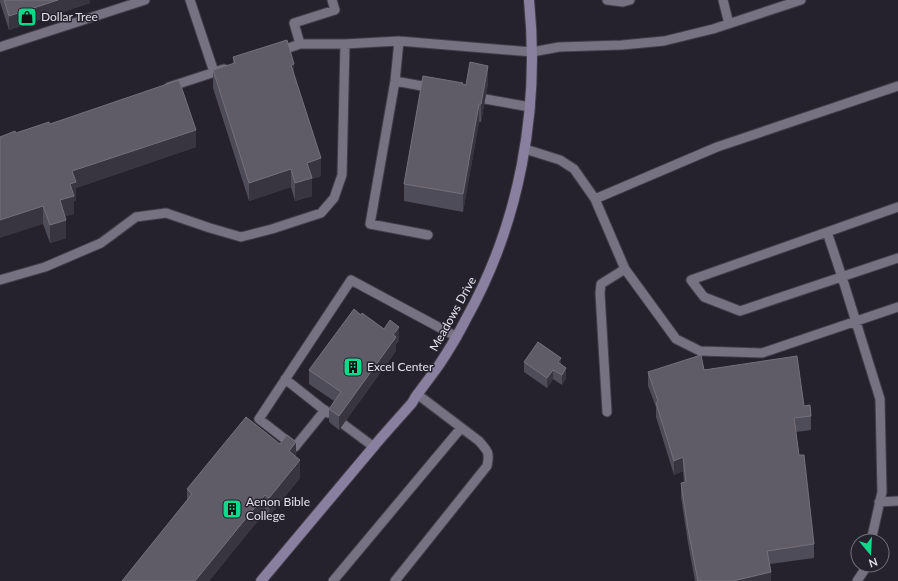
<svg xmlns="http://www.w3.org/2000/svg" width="898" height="581" viewBox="0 0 898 581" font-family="Lato,sans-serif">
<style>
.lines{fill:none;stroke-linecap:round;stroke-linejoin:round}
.lane-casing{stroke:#413e49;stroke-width:11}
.secondary-casing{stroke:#413e49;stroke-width:12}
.lane{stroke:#767281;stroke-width:9}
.secondary{stroke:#8980a0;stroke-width:10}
.wall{fill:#4f4c59}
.shaded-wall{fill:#383541}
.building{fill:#5f5c68;stroke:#74717c}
.labels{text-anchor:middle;stroke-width:3;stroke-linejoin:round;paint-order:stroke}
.poi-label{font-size:12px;fill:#e3e1e9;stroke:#25222e;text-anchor:start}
.street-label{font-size:12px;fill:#e3e1e9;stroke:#25222e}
</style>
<rect width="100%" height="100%" fill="#25222e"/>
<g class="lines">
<g class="lane-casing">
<path id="lane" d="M 190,0 L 214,72
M 607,0 L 623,2 L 630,0
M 723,0 L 729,24
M 399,41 L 395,81 L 370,224 L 428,235
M 300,44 L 294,23 L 335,10 L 332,0
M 0,47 L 145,0
M 277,52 L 300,44 L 345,44
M 395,81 L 433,88
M 169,87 L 224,69
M 485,99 L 530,107
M 525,149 L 560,160 L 574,169 L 595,199 L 625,269 L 676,339 L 700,351 L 762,353 L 898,307
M 595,199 L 717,147 L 898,86
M 898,207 L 691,280 L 704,297 L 740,311 L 898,258
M 827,232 L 842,277 L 880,399 L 882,492 L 871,541
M 0,280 L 45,267 L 101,243 L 136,217 L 166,213 L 210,228 L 241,237 L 272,229 L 321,213 L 334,198 L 342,175 L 345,44 L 399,41 L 532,52 L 559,47 L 622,45 L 664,41 L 713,29 L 801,0
M 285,379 L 328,413
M 325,410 L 295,447 L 259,419 L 351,280 L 457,337
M 607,412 L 600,293 L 601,284 L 625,269
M 343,424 L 374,447
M 879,502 L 898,501
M 333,581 L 461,428
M 395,581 L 487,466 C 490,453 488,451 479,441 L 417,394
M 857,581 L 865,569 L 866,565"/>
</g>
<g class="secondary-casing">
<path id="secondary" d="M 261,581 C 297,538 334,494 370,451 C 384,434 398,419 412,403 C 414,400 415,397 417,395 C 424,385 432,375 439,365 C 449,350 458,335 466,319 C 520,223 540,109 529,0"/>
</g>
<use href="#lane" class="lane"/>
<use href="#secondary" class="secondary"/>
</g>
<path class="wall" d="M 0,0 L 90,0 L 90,3 L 9,30 L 0,2 Z
M 233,57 L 294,75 L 321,176 L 312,179 L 312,196 L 295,201 L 291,187 L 249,201 L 213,88 L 213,70 L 233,64 Z
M 488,83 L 481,122 L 479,122 L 463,212 L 404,201 L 404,184 L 463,85 Z
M 50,124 L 196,147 L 76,188 L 76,200 L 74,201 L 74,214 L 65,216 L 66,238 L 50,243 L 43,224 L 16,133 Z
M 361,315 L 399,341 L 396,344 L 396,351 L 339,430 L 329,422 L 329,409 L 334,401 L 309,384 L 309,370 Z
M 524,362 L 561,364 L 566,378 L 562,385 L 553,379 L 547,388 L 524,372 Z
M 704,370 L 804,406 L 811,416 L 811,430 L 796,432 L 799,455 L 814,544 L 814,558 L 770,564 L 771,581 L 695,581 L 688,543 L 681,497 L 681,483 L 684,483 L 683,471 L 674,475 L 656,417 L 656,407 L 648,386 L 648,372 Z
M 300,478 L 269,516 L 265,512 L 209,581 L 122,581 L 187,500 L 187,489 Z"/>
<path class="shaded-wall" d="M 58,0 L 90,0 L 90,3 L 9,30 L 9,16 Z
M 294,64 L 294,82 L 291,65 Z
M 488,66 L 488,83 L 481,122 L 481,104 Z
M 479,104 L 479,122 L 463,212 L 463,194 Z
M 196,130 L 196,147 L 76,188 L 76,200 L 74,201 L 74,214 L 60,218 L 60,200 L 70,184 L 72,171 Z
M 321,158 L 321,176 L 312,179 L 312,196 L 295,201 L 295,183 L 307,163 Z
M 291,169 L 291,187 L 249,201 L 249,183 Z
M 43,206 L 43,224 L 0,238 L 0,220 Z
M 66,220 L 66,238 L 50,243 L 50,225 Z
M 399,327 L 399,341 L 396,344 L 396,351 L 339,430 L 339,416 Z
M 561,358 L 561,367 L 558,362 Z
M 566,368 L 566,378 L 562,385 L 562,375 Z
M 553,370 L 553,379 L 547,388 L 547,378 Z
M 296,442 L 296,460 L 289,451 Z
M 683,457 L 683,471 L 674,475 L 674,461 Z
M 300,460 L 300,478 L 269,516 L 269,498 Z
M 265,495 L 265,512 L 209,581 L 195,581 Z
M 771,572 L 771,581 L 733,581 Z"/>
<path class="building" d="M 4,0 L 58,0 L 9,16 Z
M 287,40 L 294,64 L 291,65 L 321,158 L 307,163 L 312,178 L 295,183 L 291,169 L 249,183 L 213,70 L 235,63 L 233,57 Z
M 470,62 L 488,66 L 481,104 L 479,104 L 463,194 L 404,184 L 423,76 L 463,83 L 462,84 L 466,85 Z
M 179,80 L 196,130 L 72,171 L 76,182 L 70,184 L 74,196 L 60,200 L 66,220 L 50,225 L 43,206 L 0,220 L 0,137 L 15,131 L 16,133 L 49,122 L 50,124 Z
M 354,309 L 361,315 L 362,313 L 384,329 L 390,320 L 399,327 L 393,335 L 396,337 L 339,416 L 329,409 L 341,392 L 309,370 Z
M 538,342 L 561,358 L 558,362 L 566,368 L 562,375 L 553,370 L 547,378 L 524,362 Z
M 701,355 L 704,370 L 797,356 L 804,406 L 810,405 L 811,416 L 794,418 L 799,455 L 804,455 L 814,544 L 767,551 L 771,572 L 733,581 L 698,581 L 688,529 L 681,483 L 686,482 L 683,457 L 674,461 L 656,403 L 658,401 L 648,372 Z
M 246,417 L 280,444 L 287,435 L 296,442 L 289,451 L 300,460 L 269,498 L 265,495 L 195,581 L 122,581 L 192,494 L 187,489 Z"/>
<defs>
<g id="shop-square" transform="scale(1)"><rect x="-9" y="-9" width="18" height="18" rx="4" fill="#0dd98a" stroke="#25222e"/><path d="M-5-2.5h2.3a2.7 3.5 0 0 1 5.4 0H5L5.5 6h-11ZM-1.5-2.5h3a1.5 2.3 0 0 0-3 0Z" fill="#111"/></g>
<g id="building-square" transform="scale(1)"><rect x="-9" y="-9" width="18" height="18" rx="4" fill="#0dd98a" stroke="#25222e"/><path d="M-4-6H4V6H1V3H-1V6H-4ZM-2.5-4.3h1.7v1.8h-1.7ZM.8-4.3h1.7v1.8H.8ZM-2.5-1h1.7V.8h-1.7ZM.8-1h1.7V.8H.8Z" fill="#111"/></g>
</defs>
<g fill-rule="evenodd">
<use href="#shop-square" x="27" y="17"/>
<use href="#building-square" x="353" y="367"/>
<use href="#building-square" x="232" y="509"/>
</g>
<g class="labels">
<g class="poi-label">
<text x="41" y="21">Dollar Tree</text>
<text x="367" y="371">Excel Center</text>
<text x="246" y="506">Aenon Bible<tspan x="246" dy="14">College</tspan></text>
</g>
<g class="street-label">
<text transform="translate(453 314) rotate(-61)" y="4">Meadows Drive</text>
</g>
</g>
<g transform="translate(870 553) rotate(162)"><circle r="19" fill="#25222e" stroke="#716e79"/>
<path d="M0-3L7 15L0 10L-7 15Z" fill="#0dd98a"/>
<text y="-6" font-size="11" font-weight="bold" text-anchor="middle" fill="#e3e1e9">N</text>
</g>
</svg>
